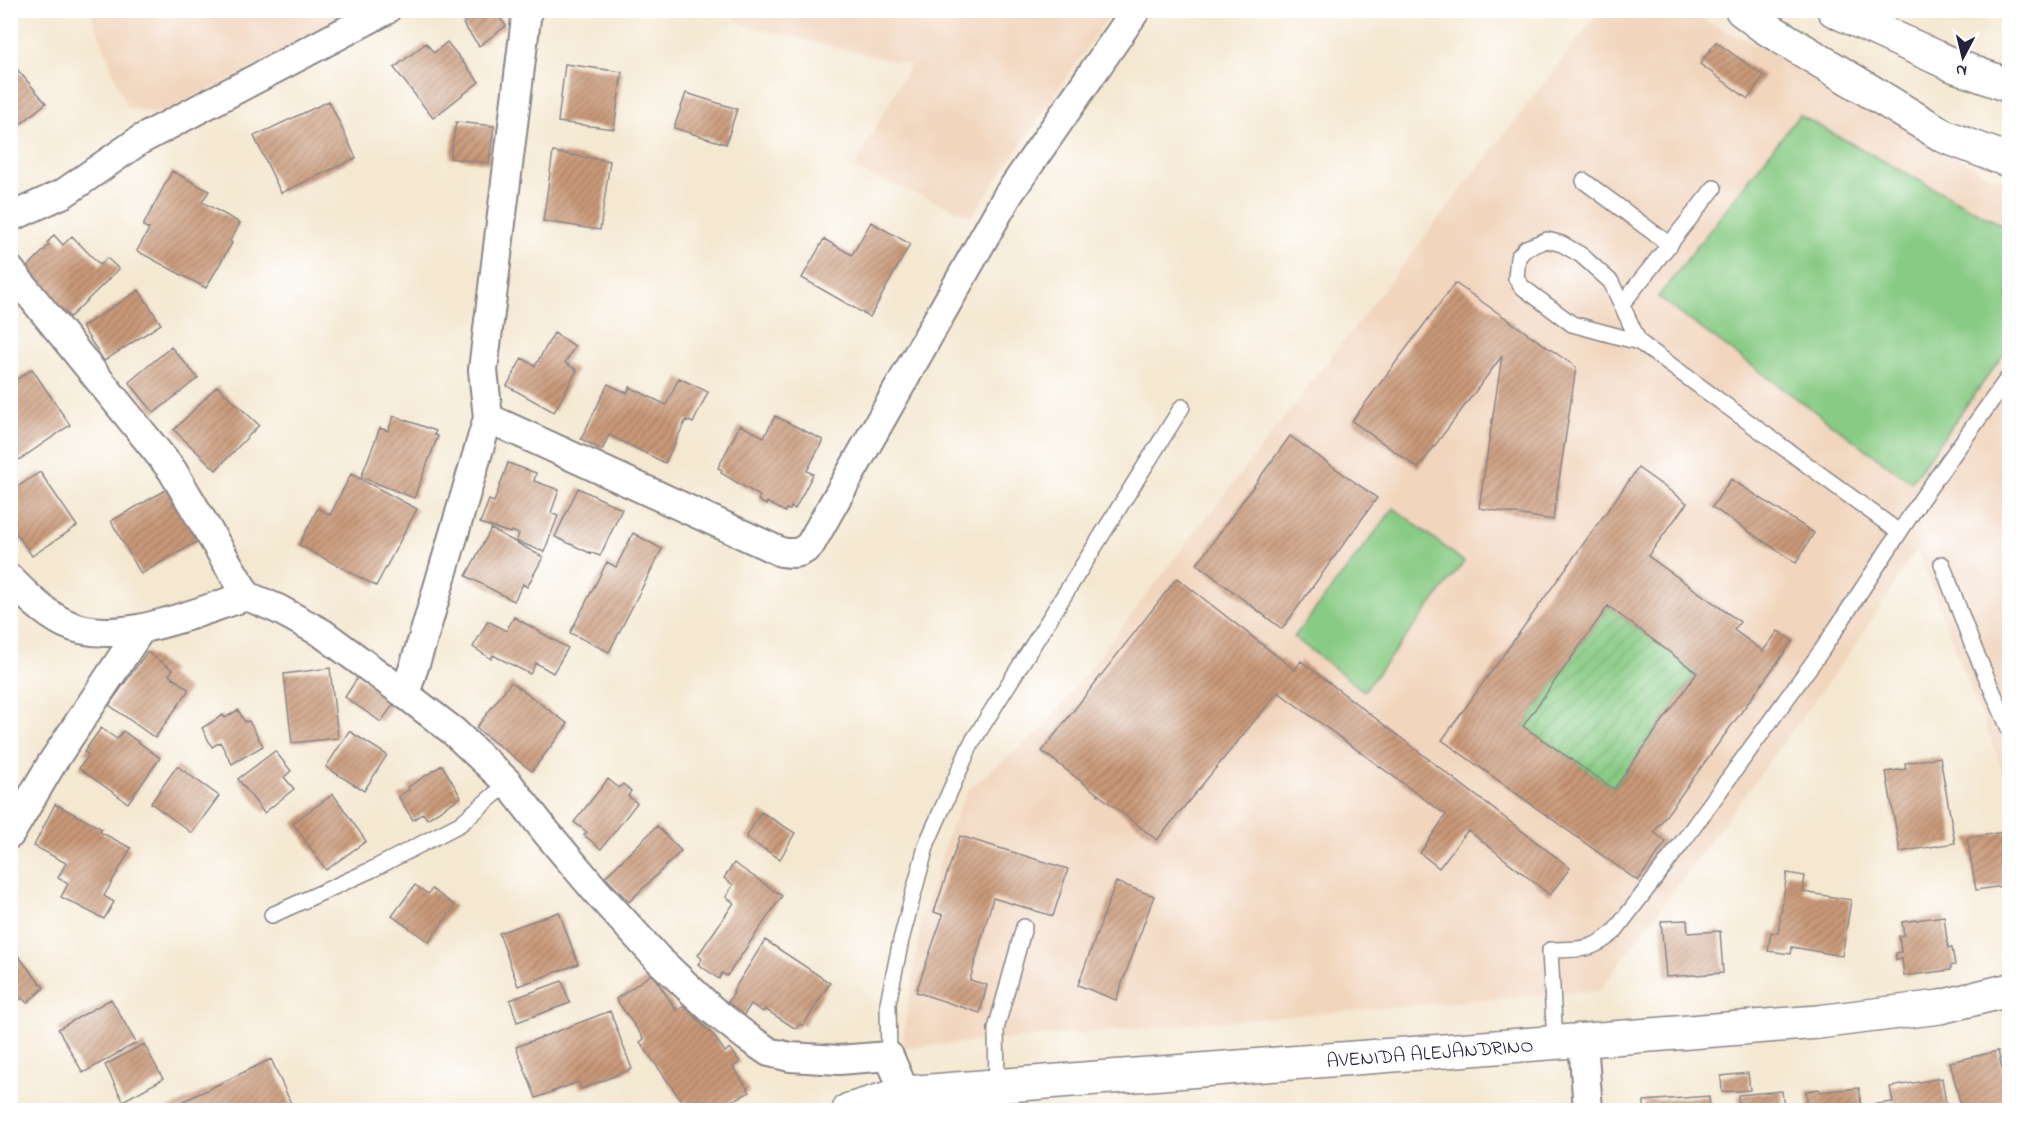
<svg xmlns="http://www.w3.org/2000/svg" width="2020" height="1121" viewBox="0 0 2020 1121" font-family="'Indie Flower',sans-serif">
<style>
.built{fill:#f1d5bd}
.park{fill:#88cb84;stroke:#557660;stroke-width:1.5}
.garden{fill:url(#garden-furrows);stroke:#557660;stroke-width:1.5}
.building{fill:url(#building-hatch);fill-rule:evenodd}
.lines{fill:none;stroke-linecap:round;stroke-linejoin:round}
.service-casing{stroke:#8b8586;stroke-width:18}
.minor-casing{stroke:#8b8586;stroke-width:32}
.tertiary-casing{stroke:#8b8586;stroke-width:36}
.primary-casing{stroke:#8b8586;stroke-width:36}
.service{stroke:#fff;stroke-width:15}
.minor{stroke:#fff;stroke-width:28}
.tertiary{stroke:#fff;stroke-width:33}
.primary{stroke:#fff;stroke-width:33}
.labels{text-anchor:middle;stroke-width:4.5;stroke-linejoin:round;paint-order:stroke}
.street-label{font-size:20px;fill:#22223b;stroke:#fff}
</style>
<defs>
<pattern id="garden-furrows" width="10" height="10" patternUnits="userSpaceOnUse" patternTransform="scale(1.5)"><rect width="10" height="10" fill="#88cb84"/><path d="M-1 1l2-2M0 10L10 0M9 11l2-2" fill="none" stroke="#75ae73"/></pattern>
<pattern id="building-hatch" width="6" height="6" patternUnits="userSpaceOnUse" patternTransform="scale(1.5)"><rect width="6" height="6" fill="#c99978"/><path d="M-1 1l2-2M0 6l6-6M5 7l2-2" fill="none" stroke="#a37c64"/></pattern>
</defs>
<rect width="100%" height="100%" fill="#fff"/>
<filter id="ink" filterUnits="userSpaceOnUse"><feTurbulence type="fractalNoise" baseFrequency=".0167" numOctaves="2"/><feDisplacementMap in="SourceGraphic" scale="12" xChannelSelector="R" yChannelSelector="G"/><feConvolveMatrix kernelMatrix="1 2 1 2 8 2 1 2 1" color-interpolation-filters="sRGB"/></filter>
<filter id="wash" filterUnits="userSpaceOnUse"><feTurbulence type="fractalNoise" baseFrequency=".008" numOctaves="4" result="noise"/><feDisplacementMap in="SourceGraphic" scale="24" xChannelSelector="R" yChannelSelector="G"/><feGaussianBlur stdDeviation="1.35" result="paint"/><feColorMatrix in="noise" values="0 0 0 0 0 0 0 0 0 0 0 0 0 0 0 0 0 1.4 0 .05"/><feComposite in="paint" operator="in"/></filter>
<g filter="url(#wash)">
<rect width="100%" height="100%" fill="#f4e8d1"/>
<path class="built" d="M 90,11 L 370,11 L 167,110 L 154,113 L 127,108 Z
M 727,11 L 1112,11 L 972,216 L 853,169 L 910,65 L 746,26 Z
M 1600,11 L 1684,11 L 1769,51 L 1990,176 L 2009,182 L 2009,787 L 1917,549 L 1859,640 L 1600,990 L 901,1048 L 921,925 L 949,832 L 969,788 L 1041,731 Z"/>
<path class="park" d="M 1799,115 L 2009,229 L 2009,347 L 1911,482 L 1658,297 Z
M 1394,508 L 1464,562 L 1364,691 L 1294,637 Z"/>
<path class="garden" d="M 1608,606 L 1697,673 L 1614,789 L 1523,726 Z"/>
<g id="blocks">
<path class="building" d="M 446,10 L 478,12 L 494,10 L 506,26 L 479,46 L 463,24 L 466,21 L 461,15 L 453,21 Z
M 447,42 L 479,82 L 433,118 L 394,68 L 426,43 L 434,53 Z
M 1716,42 L 1764,76 L 1748,99 L 1700,64 Z
M 10,61 L 46,103 L 10,133 Z
M 565,64 L 622,72 L 614,129 L 558,122 Z
M 686,93 L 737,109 L 726,144 L 674,128 Z
M 329,101 L 356,158 L 281,193 L 254,136 Z
M 456,122 L 494,126 L 489,163 L 450,158 Z
M 553,152 L 610,161 L 600,230 L 543,221 Z
M 172,171 L 209,191 L 202,202 L 240,223 L 230,241 L 232,243 L 206,288 L 137,251 L 149,229 L 143,226 Z
M 871,222 L 910,244 L 870,317 L 802,278 L 824,239 L 852,255 Z
M 54,235 L 63,245 L 72,236 L 100,265 L 107,258 L 119,269 L 70,317 L 24,271 L 49,245 L 47,243 Z
M 1455,283 L 1576,367 L 1553,520 L 1479,508 L 1502,356 L 1418,468 L 1352,421 Z
M 139,290 L 161,324 L 104,361 L 82,327 Z
M 554,333 L 575,346 L 565,363 L 577,370 L 554,412 L 507,386 L 522,358 L 535,366 Z
M 171,347 L 198,378 L 154,413 L 129,382 Z
M 32,369 L 70,425 L 19,460 L 10,447 L 10,384 Z
M 679,378 L 708,392 L 693,423 L 686,420 L 665,463 L 609,435 L 602,450 L 581,439 L 608,384 L 627,393 L 630,387 L 666,405 Z
M 217,386 L 259,425 L 216,470 L 174,430 Z
M 394,416 L 436,431 L 434,435 L 438,436 L 414,498 L 361,477 L 380,428 L 388,431 Z
M 775,416 L 823,440 L 807,471 L 813,474 L 795,509 L 791,507 L 790,510 L 786,509 L 785,512 L 767,502 L 766,505 L 758,500 L 760,496 L 721,473 L 722,470 L 718,468 L 740,425 L 764,437 Z
M 1290,436 L 1377,498 L 1282,629 L 1197,564 Z
M 508,463 L 536,473 L 534,481 L 559,490 L 551,513 L 558,516 L 544,552 L 516,541 L 519,534 L 511,531 L 510,533 L 480,523 L 489,500 L 494,502 Z
M 1638,468 L 1687,503 L 1648,556 L 1740,622 L 1734,630 L 1763,651 L 1778,631 L 1793,641 L 1654,832 L 1666,842 L 1638,881 L 1442,740 ZM 1608,606 L 1697,673 L 1614,789 L 1523,726 Z
M 40,472 L 77,526 L 32,556 L 17,534 L 10,539 L 10,492 Z
M 351,474 L 417,509 L 376,586 L 299,545 L 318,508 L 330,515 Z
M 1731,479 L 1814,533 L 1796,563 L 1712,507 Z
M 171,487 L 200,540 L 141,574 L 111,521 Z
M 578,488 L 622,509 L 600,556 L 590,552 L 590,553 L 555,537 Z
M 491,529 L 543,557 L 527,587 L 523,584 L 514,601 L 466,576 Z
M 633,533 L 662,549 L 609,652 L 570,633 L 607,562 L 616,567 Z
M 1177,578 L 1295,670 L 1301,661 L 1570,868 L 1550,895 L 1468,830 L 1439,868 L 1420,853 L 1446,815 L 1278,692 L 1157,840 L 1042,751 Z
M 514,617 L 568,648 L 553,673 L 536,663 L 530,674 L 493,655 L 491,659 L 473,647 L 488,621 L 506,631 Z
M 147,652 L 173,670 L 169,675 L 189,690 L 155,738 L 109,705 Z
M 330,668 L 338,738 L 292,743 L 284,674 Z
M 358,677 L 395,702 L 381,722 L 345,697 Z
M 511,682 L 568,724 L 532,771 L 476,728 Z
M 238,710 L 245,722 L 249,721 L 263,746 L 232,764 L 220,742 L 212,747 L 202,728 L 223,715 L 225,718 Z
M 101,728 L 117,739 L 123,731 L 160,758 L 128,803 L 79,768 L 89,755 L 84,752 Z
M 349,731 L 387,755 L 364,791 L 326,767 Z
M 275,751 L 291,771 L 284,777 L 294,789 L 264,813 L 238,779 Z
M 1940,757 L 1955,843 L 1900,852 L 1886,772 L 1906,769 L 1905,763 Z
M 442,765 L 461,797 L 427,819 L 423,813 L 413,820 L 398,796 L 409,790 L 408,787 Z
M 177,766 L 219,796 L 192,833 L 151,803 Z
M 608,779 L 619,788 L 623,784 L 631,791 L 628,796 L 637,803 L 601,849 L 584,835 L 587,832 L 574,822 Z
M 333,794 L 366,841 L 326,870 L 293,823 Z
M 55,804 L 102,829 L 100,832 L 131,848 L 104,896 L 114,902 L 104,919 L 61,897 L 68,884 L 58,878 L 66,863 L 34,846 Z
M 761,812 L 795,833 L 780,859 L 746,838 Z
M 657,826 L 681,851 L 629,902 L 605,877 Z
M 2010,831 L 2010,885 L 1976,890 L 1967,838 Z
M 960,836 L 1068,869 L 1053,916 L 993,898 L 970,980 L 987,985 L 980,1013 L 916,992 L 943,915 L 934,912 Z
M 734,863 L 782,896 L 727,976 L 722,973 L 719,979 L 698,964 L 702,959 L 698,955 L 734,903 L 726,897 L 733,885 L 724,878 Z
M 1787,873 L 1805,876 L 1803,892 L 1851,900 L 1842,956 L 1792,947 L 1791,954 L 1768,951 L 1771,932 L 1778,933 Z
M 1116,882 L 1154,896 L 1116,1000 L 1078,985 Z
M 415,885 L 428,894 L 432,889 L 455,906 L 429,942 L 392,916 Z
M 559,912 L 578,964 L 518,986 L 499,933 Z
M 1944,916 L 1948,948 L 1952,948 L 1955,965 L 1951,966 L 1951,970 L 1904,976 L 1902,959 L 1896,960 L 1896,953 L 1901,952 L 1899,936 L 1904,935 L 1902,922 Z
M 1687,920 L 1688,933 L 1720,931 L 1723,973 L 1666,977 L 1661,921 Z
M 765,940 L 830,983 L 803,1026 L 800,1024 L 796,1029 L 765,1009 L 763,1012 L 751,1004 L 742,1018 L 725,1007 L 734,993 L 733,991 Z
M 10,946 L 44,988 L 27,1003 L 22,998 L 10,1007 Z
M 652,974 L 677,1011 L 684,1006 L 714,1036 L 725,1052 L 730,1048 L 740,1062 L 733,1067 L 750,1092 L 715,1110 L 709,1110 L 706,1106 L 696,1110 L 691,1110 L 686,1101 L 683,1103 L 640,1042 L 644,1039 L 616,999 Z
M 562,981 L 570,1003 L 517,1022 L 510,1000 Z
M 111,999 L 136,1043 L 83,1073 L 58,1029 Z
M 610,1011 L 632,1069 L 581,1089 L 578,1082 L 536,1098 L 516,1047 Z
M 144,1044 L 163,1079 L 123,1101 L 105,1065 Z
M 1998,1051 L 2006,1085 L 2010,1084 L 2010,1110 L 1962,1110 L 1950,1062 Z
M 271,1059 L 294,1110 L 165,1110 Z
M 1748,1073 L 1750,1090 L 1722,1092 L 1721,1076 Z
M 1942,1078 L 1947,1110 L 1808,1110 L 1806,1091 L 1819,1089 L 1820,1092 L 1859,1088 L 1861,1106 L 1893,1102 L 1890,1087 Z
M 1782,1091 L 1784,1110 L 1739,1110 L 1738,1095 Z
M 1709,1096 L 1710,1110 L 1644,1110 L 1644,1101 Z"/>
</g>
</g>
<g filter="url(#ink)">
<use href="#blocks" fill-opacity="0" stroke="#8b8586" stroke-width="1.5"/>
<g class="lines">
<g class="service-casing">
<path id="service" d="M 1584,181 L 1670,245
M 1622,304 L 1714,188
M 1639,342 L 1611,282 L 1581,255 L 1562,244 L 1547,240 L 1526,248 L 1518,257 L 1516,278 L 1521,286 L 1572,324 L 1639,342 L 1899,532
M 1942,564 L 1972,644 L 2010,731
M 272,915 L 371,870 L 460,824 L 508,783
M 1555,1043 L 1550,950 C 1579,949 1591,952 1614,932 L 1684,840 L 1822,650 L 1922,498 L 2010,375
M 889,1056 L 888,1003 L 901,940 L 927,843 L 971,744 L 1182,407
M 997,1086 L 996,1029 L 1024,927"/>
</g>
<g class="minor-casing">
<path id="minor" d="M 18,214 L 64,193 L 140,140 L 386,10
M 10,270 L 172,470 L 247,596
M 488,418 L 781,552 C 794,554 800,554 810,545 L 1008,195 L 1136,10
M 10,579 C 26,595 43,612 64,623 C 116,649 195,612 247,596 L 278,609 L 322,633 L 405,694 L 453,731 L 508,783 L 547,833 L 596,891 L 658,959 L 710,1008 L 747,1037 L 769,1052 L 790,1057 L 839,1060 L 889,1056 L 905,1093
M 405,694 L 422,642 L 488,418 L 483,370 L 527,10
M 10,834 L 52,763 L 141,629
M 1583,1041 L 1588,1110"/>
</g>
<g class="tertiary-casing">
<g id="tertiary">
<path id="s1" d="M 849,1110 L 905,1093 L 1818,1022 L 1940,1007 L 2010,990"/>
</g>
</g>
<g class="primary-casing">
<path id="primary" d="M 1742,10 L 1763,26 L 1944,136 L 2010,161
M 1834,10 L 1953,65 L 2010,86"/>
</g>
<use href="#service" class="service"/>
<use href="#minor" class="minor"/>
<use href="#tertiary" class="tertiary"/>
<use href="#primary" class="primary"/>
</g>
</g>
<g class="labels">
<g class="street-label">
<text dy="7" stroke="none"><textPath href="#s1" startOffset="585">AVENIDA ALEJANDRINO</textPath></text>
</g>
</g>
<rect width="2020" height="1121" fill="none" stroke="#fff" stroke-width="36"/>
<g transform="translate(1963 57) rotate(187)" stroke="#ffffff" stroke-width="4.5" paint-order="stroke">
<path d="M0-4.5L10 22L0 15L-10 22Z" fill="#22223b"/>
<text y="-9" font-size="16" font-weight="bold" text-anchor="middle" fill="#22223b">N</text>
</g>
</svg>
